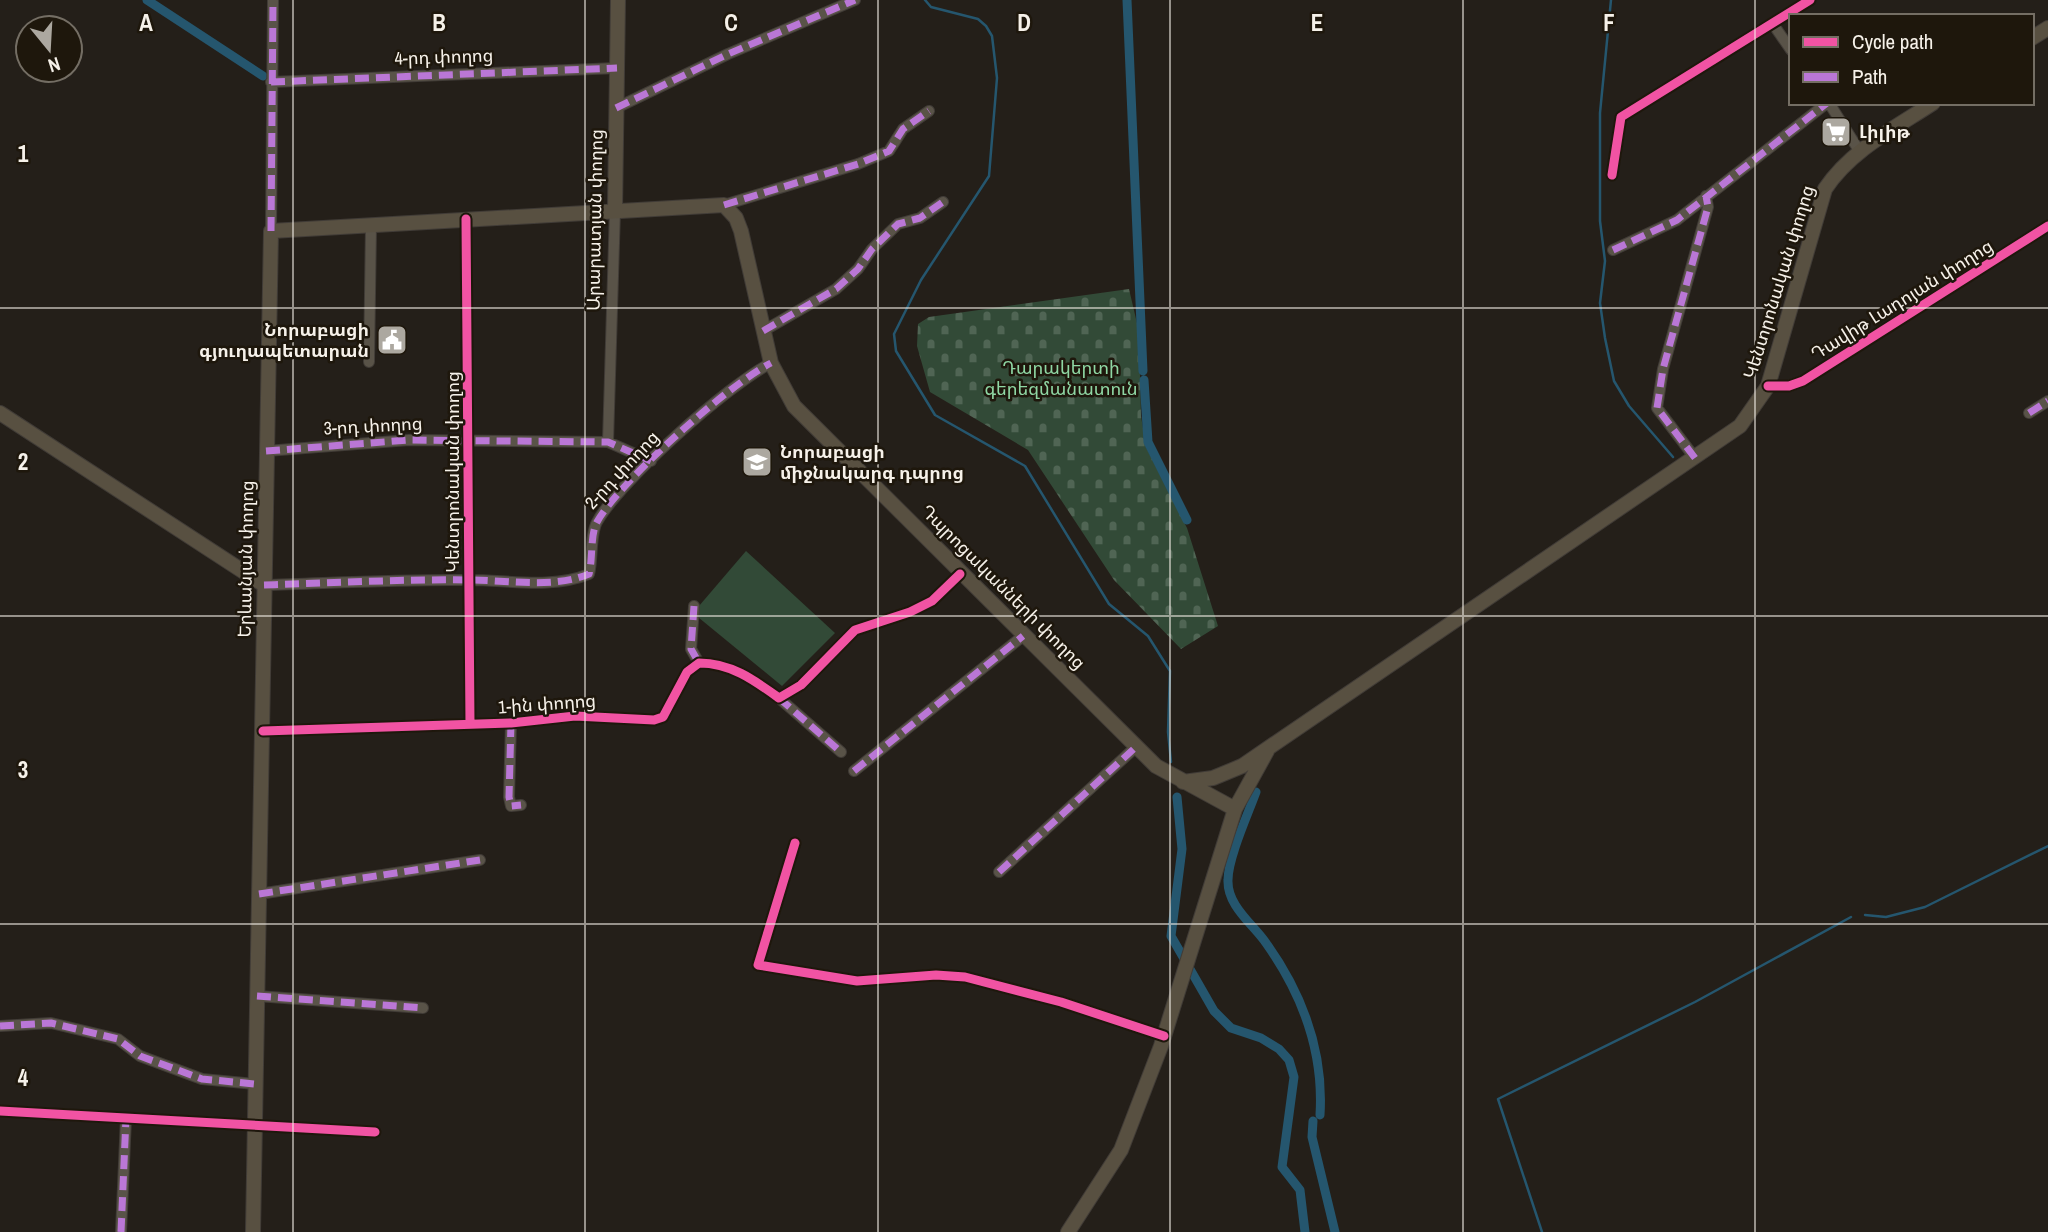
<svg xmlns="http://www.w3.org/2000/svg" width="2048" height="1232" viewBox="0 0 2048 1232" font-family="'Archivo Narrow','Noto Sans Armenian',sans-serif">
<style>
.cemetery{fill:url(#cemetery-stones)}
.pitch{fill:#324a37}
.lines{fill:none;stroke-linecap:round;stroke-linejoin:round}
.stream{stroke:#25566e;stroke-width:2.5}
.canal{stroke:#25566e;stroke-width:9}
.street-casing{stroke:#413c37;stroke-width:12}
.secondary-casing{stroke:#413c37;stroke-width:16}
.street{stroke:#595348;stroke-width:10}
.secondary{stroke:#585041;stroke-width:14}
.quiet{stroke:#ba77d6;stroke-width:7;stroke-dasharray:14 7;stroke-linecap:butt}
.cycleway-casing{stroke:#1e170c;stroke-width:13}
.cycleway{stroke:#f153a3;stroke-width:9}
.grid{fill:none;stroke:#f6f1e9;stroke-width:2;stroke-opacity:0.55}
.labels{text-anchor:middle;stroke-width:5;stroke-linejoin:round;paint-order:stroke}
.street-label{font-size:18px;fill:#f6f1e9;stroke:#1e170c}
.poi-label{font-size:18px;font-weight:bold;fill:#f6f1e9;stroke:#1e170c;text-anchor:start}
.park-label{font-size:18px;fill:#8fd7a4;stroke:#1e170c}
.grid-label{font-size:23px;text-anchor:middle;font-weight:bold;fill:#f6f1e9;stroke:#1e170c;stroke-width:5;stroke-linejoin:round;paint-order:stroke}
</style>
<defs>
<pattern id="cemetery-stones" width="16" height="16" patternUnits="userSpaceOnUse" patternTransform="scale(1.75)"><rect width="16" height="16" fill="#324a37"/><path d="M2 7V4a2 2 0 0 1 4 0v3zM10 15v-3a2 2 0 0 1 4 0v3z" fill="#506554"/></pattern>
</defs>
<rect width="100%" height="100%" fill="#241f19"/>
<path class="cemetery" d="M 1129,289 L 1139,332 L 1141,416 L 1146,447 L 1187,528 L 1218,626 L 1181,649 L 1114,580 L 1028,450 L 930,392 L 917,346 L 918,324 L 929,317 Z"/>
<path class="pitch" d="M 746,551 L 835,633 L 782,686 L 693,613 Z"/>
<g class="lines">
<path class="stream" d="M 925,0 L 931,7 L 978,19 L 986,26 L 992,36 L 997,78 L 989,176 L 921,280 L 894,334 L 896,351 L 935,415 L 1025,466 L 1109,604 L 1148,636 L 1170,671 L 1168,732 L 1171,762
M 1611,0 L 1600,113 L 1600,221 L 1605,261 L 1600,303 L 1605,338 L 1614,381 L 1629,406 L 1673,457
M 1865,915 L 1886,917 L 1925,907 L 2048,846
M 1542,1232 L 1498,1099 L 1695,1002 L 1851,917"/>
<path class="canal" d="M 147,0 L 263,76
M 1127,0 L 1143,371
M 1144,380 L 1148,442 L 1187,520
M 1256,792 C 1248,814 1228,858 1228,880 C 1227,906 1253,924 1266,943 C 1303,995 1324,1051 1320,1115
M 1177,797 L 1182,849 L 1171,936 L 1214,1011 L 1231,1028 L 1261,1038 L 1279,1049 L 1289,1060 L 1294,1077 L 1282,1167 L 1300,1190 L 1305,1232
M 1313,1121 L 1312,1137 L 1335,1232"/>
<g class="street-casing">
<path id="street" d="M 1773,24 L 1791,50
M 271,82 L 617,68
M 1829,103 L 1860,152
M 616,108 L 728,54 L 855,0
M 1612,175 L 1621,117 L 1810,0
M 724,205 L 858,164 L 889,151 L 903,129 L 929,111
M 466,219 L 470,724
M 271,231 L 273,0
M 1613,250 L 1677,220 L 1827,103
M 763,331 L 836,289 L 858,269 L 872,249 L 898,224 L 920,218 L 943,202
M 369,362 L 371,226
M 1768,386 L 1789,386 L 1803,381 L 2048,226
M 2029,413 L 2048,401
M 608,442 L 615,210
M 266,451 L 409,440 L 608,442 L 651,461
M 1695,458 L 1657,408 L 1663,369 L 1708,207 L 1706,196
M 264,585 C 333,583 402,579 470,580 C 508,580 553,589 589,574 C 593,559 590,535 597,522 C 620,481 728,385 771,363
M 694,606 L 691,649 L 699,663
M 779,698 L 841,752
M 511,723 L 509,797 L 511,806 L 521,805
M 263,731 L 511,723 L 575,716 L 654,720 L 663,717 L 687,672 L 699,663 C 731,663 754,680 779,698 L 801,685 L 855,630 L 910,612 L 932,601 L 960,574
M 854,771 L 1023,636
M 795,843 L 758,965 L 857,981 L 936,975 L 965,977 L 1061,1002 L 1164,1036
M 999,872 L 1137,746
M 259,894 L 480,860
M 257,996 L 423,1008
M 0,1026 L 51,1023 L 118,1039 L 140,1056 L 202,1079 L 255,1084
M 0,1111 L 375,1132
M 121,1232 L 126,1118"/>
</g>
<g class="secondary-casing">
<path id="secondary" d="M 2032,38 L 2048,28
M 615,210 L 618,0
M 0,413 L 264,585
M 1183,782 L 1213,778 L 1242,766 L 1740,426 L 1768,386 L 1825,189 C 1851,150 1895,128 1933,103
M 253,1232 L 271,231 L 724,205 L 736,218 L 741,231 L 771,363 L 794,406 L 1156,766 L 1235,809
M 1068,1232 L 1121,1150 L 1161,1046 L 1235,809 L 1267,751"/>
</g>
<use href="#street" class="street"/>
<use href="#secondary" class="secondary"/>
<path class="quiet" d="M 271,82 L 617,68
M 616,108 L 728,54 L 855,0
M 724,205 L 858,164 L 889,151 L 903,129 L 929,111
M 271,231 L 273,0
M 1613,250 L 1677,220 L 1827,103
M 763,331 L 836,289 L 858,269 L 872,249 L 898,224 L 920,218 L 943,202
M 2029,413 L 2048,401
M 266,451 L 409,440 L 608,442 L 651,461
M 1695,458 L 1657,408 L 1663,369 L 1708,207 L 1706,196
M 264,585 C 333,583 402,579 470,580 C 508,580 553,589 589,574 C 593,559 590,535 597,522 C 620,481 728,385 771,363
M 694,606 L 691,649 L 699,663
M 779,698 L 841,752
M 511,723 L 509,797 L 511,806 L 521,805
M 854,771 L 1023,636
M 999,872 L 1137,746
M 259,894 L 480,860
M 257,996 L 423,1008
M 0,1026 L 51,1023 L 118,1039 L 140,1056 L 202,1079 L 255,1084
M 121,1232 L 126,1118"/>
<g class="cycleway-casing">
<path id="cycleway" d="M 1612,175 L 1621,117 L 1810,0
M 466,219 L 470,724
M 1768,386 L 1789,386 L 1803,381 L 2048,226
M 263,731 L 511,723 L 575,716 L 654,720 L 663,717 L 687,672 L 699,663 C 731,663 754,680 779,698 L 801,685 L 855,630 L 910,612 L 932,601 L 960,574
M 795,843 L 758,965 L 857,981 L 936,975 L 965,977 L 1061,1002 L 1164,1036
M 0,1111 L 375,1132"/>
</g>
<use href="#cycleway" class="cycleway"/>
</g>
<path class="grid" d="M 293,0 L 293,1232M 585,0 L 585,1232M 878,0 L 878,1232M 1170,0 L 1170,1232M 1463,0 L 1463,1232M 1755,0 L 1755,1232M 0,308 L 2048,308M 0,616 L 2048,616M 0,924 L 2048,924"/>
<defs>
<g id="supermarket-square" transform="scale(1.575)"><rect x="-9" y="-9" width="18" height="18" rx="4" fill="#aca8a0" stroke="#1e170c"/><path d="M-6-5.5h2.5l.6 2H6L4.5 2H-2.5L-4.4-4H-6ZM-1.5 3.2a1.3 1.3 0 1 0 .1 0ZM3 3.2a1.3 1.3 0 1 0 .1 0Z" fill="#fff"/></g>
<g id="civic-square" transform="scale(1.575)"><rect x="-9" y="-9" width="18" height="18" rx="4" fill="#aca8a0" stroke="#1e170c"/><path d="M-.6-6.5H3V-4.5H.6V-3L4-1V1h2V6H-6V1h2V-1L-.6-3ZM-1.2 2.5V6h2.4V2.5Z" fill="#fff"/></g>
<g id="school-square" transform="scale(1.575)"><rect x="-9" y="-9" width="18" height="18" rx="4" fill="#aca8a0" stroke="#1e170c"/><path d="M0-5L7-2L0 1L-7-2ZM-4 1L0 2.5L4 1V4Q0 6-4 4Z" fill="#fff"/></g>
</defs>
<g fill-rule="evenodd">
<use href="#supermarket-square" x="1836" y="132"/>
<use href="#civic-square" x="392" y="340"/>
<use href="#school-square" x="757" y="462"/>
</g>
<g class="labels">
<g class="street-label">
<text transform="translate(444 57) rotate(-2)" y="6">4-րդ փողոց</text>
<text transform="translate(595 220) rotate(-89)" y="6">Արարատյան փողոց</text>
<text transform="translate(1779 282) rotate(-73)" y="6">Կենտրոնական փողոց</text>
<text transform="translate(1902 300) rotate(-32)" y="6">Դավիթ Լադոյան փողոց</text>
<text transform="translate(373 426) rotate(-3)" y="6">3-րդ փողոց</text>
<text transform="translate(622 470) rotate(-47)" y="6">2-րդ փողոց</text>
<text transform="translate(453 472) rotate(-90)" y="6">Կենտրոնական փողոց</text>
<text transform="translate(246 559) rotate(-89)" y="6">Երևանյան փողոց</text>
<text transform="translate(1003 587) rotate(45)" y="6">Դպրոցականների փողոց</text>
<text transform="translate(547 704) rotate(-4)" y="6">1-ին փողոց</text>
</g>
<g class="poi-label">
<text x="1859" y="138">Լիլիթ</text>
<text x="369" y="336" text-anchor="end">Նորաբացի<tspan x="369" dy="21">գյուղապետարան</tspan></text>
<text x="780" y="458">Նորաբացի<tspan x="780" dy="21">միջնակարգ դպրոց</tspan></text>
</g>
<g class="park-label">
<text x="1061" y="374">Դարակերտի<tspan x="1061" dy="21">գերեզմանատուն</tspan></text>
</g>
</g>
<g class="grid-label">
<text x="146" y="31">A</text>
<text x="439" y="31">B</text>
<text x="731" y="31">C</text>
<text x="1024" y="31">D</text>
<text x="1317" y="31">E</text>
<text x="1609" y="31">F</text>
<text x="23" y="162">1</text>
<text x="23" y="470">2</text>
<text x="23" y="778">3</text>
<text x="23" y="1086">4</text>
</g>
<rect x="1789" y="14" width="245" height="91" fill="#1e170c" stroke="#746e64" stroke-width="2"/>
<rect x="1803" y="37" width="35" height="10" fill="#f153a3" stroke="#746e64" stroke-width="2"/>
<text x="1852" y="49" font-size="21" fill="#f6f1e9">Cycle path</text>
<rect x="1803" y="72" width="35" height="10" fill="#ba77d6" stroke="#746e64" stroke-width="2"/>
<text x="1852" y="84" font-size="21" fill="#f6f1e9">Path</text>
<g transform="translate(49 49) rotate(162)"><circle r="33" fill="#1e170c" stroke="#746e64" stroke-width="2"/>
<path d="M0-5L12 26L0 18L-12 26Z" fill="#aca8a0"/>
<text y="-10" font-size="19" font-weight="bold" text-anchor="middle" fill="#f6f1e9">N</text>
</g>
</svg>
